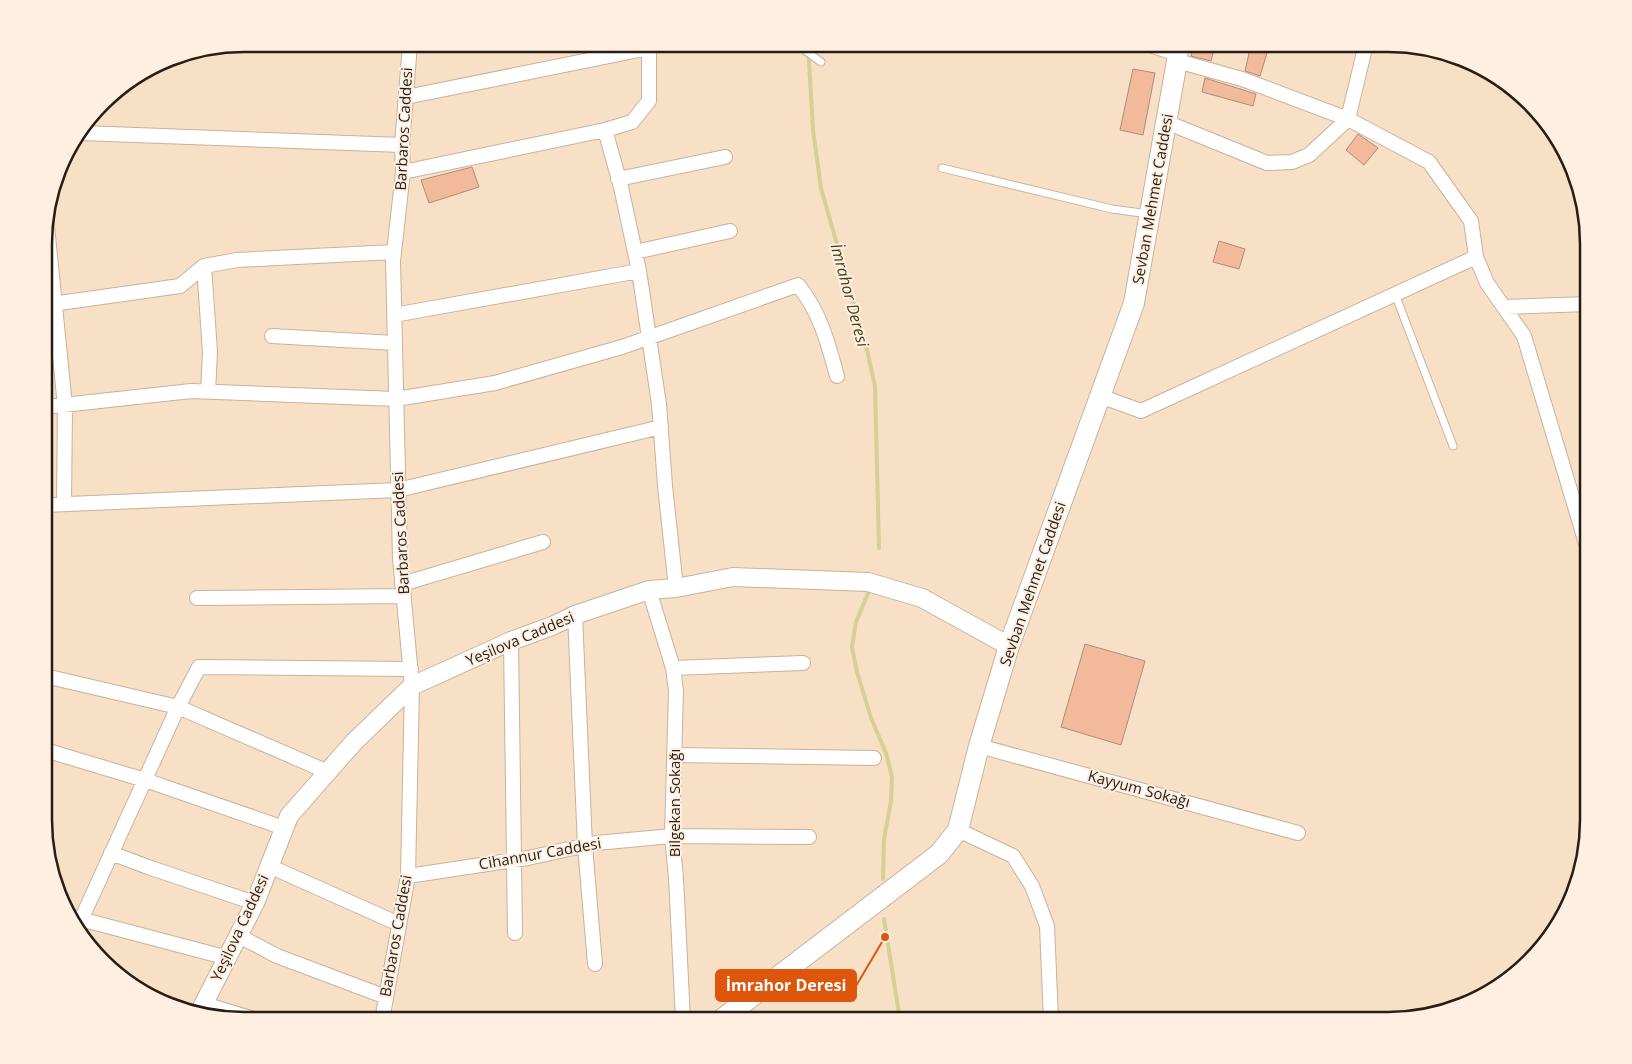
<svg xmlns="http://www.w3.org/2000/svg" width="1632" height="1064" viewBox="0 0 1632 1064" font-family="'Open Sans',sans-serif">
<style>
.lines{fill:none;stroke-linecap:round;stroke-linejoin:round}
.stream{stroke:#d3d196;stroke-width:4}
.building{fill:#f2ba9b;stroke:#ab8d7d}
.service-casing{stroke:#c9b29a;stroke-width:9}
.minor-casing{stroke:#c9b29a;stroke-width:16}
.tertiary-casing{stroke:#c9b29a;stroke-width:20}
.secondary-casing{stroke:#c9b29a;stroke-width:22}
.service{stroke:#fff;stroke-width:7}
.minor{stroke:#fff;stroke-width:14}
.tertiary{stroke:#fff;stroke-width:18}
.secondary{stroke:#fff;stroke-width:20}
.labels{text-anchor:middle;stroke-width:4;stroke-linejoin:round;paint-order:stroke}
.street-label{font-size:15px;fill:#261e14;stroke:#feefe0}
.water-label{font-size:16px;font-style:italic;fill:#434114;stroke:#feefe0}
.rim{fill:none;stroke:#261e14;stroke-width:2.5}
.leader{fill:none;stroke:#de560c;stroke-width:2}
.callout-dot{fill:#de560c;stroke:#feefe0;stroke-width:2}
.callout{fill:#de560c;stroke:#de560c;stroke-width:2}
.callout-label{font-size:16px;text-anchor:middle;font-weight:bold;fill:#fff}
</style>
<rect width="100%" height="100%" fill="#f8e0c6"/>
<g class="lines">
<path class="stream" d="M 808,44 L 813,130 L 821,188 L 867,350 L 875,386 L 879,548
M 869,591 L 856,622 L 852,647 L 857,672 L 871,718 L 886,753 L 892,777 L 891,801 L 884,839 L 883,879
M 884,919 L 900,1020"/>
</g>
<path class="building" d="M 1193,49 L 1213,53 L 1211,61 L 1191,56 Z
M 1250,49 L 1267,53 L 1260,76 L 1245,71 Z
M 1133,69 L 1155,73 L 1143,135 L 1120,130 Z
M 1205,78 L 1256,94 L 1253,106 L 1202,92 Z
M 1358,134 L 1378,148 L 1364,165 L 1346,150 Z
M 472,167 L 479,187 L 429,203 L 421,180 Z
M 1219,241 L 1245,249 L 1239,269 L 1213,262 Z
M 1085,644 L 1145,661 L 1121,745 L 1061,727 Z"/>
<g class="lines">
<g class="service-casing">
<path id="service" d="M 802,44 L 806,51 L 821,62
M 942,168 L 1112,209 L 1149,214
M 1395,294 L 1453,446"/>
</g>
<g class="minor-casing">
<path id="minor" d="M 1147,44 L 1177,54
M 1177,61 L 1242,79 L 1348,119 L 1429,162 L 1471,221 L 1476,257 L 1487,283 L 1524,336 L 1588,550
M 406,97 L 649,48
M 1166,122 L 1267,163 L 1292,162 L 1309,155 L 1348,119 L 1366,44
M 605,130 L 632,122 L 649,101 L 649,44
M 82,133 L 402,145
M 403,172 L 605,130 L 621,187 L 639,271 L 659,404 L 665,486 L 676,588
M 618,179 L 725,157
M 46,216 L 65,406 L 64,503
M 635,252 L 730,231
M 204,266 L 210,352 L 208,392
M 45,305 L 180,286 L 204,266 L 237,260 L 394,252
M 1504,307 L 1588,304
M 394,315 L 639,271
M 272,336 L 395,343
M 1100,396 L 1141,411 L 1476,257
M 45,407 L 191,391 L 396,399 L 495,383 L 622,347 L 798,285 C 820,312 828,343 837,376
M 45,505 L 398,490 L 661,427
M 402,584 L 543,542
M 649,590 L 673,668 L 676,691 L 672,836 L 676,878 L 683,1020
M 197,598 L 404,596
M 575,615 L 585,846 L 595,964
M 511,641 L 515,933
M 673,668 L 803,663
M 45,676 L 178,707 L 328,772
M 1588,734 L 1588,751
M 979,746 L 1298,833
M 45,750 L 145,780 L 284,828
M 674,755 L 874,758
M 958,830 L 1013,856 L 1032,886 L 1047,926 L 1051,1020
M 111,853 L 148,867 L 255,903
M 269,866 L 399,924
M 408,876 L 528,858 L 596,843 L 672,836 L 809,837
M 69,916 L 228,958
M 81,920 L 178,707 L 199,667 L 411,669
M 239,936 L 277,956 L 386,997
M 204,1004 L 257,1020
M 382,1020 L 408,876 L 412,686 L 400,558 L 393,261 L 403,172 L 402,145 L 410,44"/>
</g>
<g class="tertiary-casing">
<path id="tertiary" d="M 199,1013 L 255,903 L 289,816 L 354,742 L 412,686 L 511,641 L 552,626 L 575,615 L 649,590 L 676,588 L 733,577 L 868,582 L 922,598 L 1009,646"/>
</g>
<g class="secondary-casing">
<path id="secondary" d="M 721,1020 L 939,854 L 958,830 L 979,746 L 1009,646 L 1134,303 L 1177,61 L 1178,44"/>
</g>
<use href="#service" class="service"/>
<use href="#minor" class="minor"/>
<use href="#tertiary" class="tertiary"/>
<use href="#secondary" class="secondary"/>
</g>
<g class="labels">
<g class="street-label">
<text transform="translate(404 129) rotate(-87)" y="5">Barbaros Caddesi</text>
<text transform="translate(1153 199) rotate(-80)" y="5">Sevban Mehmet Caddesi</text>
<text transform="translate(401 533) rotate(-93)" y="5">Barbaros Caddesi</text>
<text transform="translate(1033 584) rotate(-71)" y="5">Sevban Mehmet Caddesi</text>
<text transform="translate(520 639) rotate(-23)" y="5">Yeşilova Caddesi</text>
<text transform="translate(1139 789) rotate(15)" y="5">Kayyum Sokağı</text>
<text transform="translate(675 803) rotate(-90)" y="5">Bilgekan Sokağı</text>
<text transform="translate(540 854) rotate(-10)" y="5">Cihannur Caddesi</text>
<text transform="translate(240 928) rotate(-65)" y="5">Yeşilova Caddesi</text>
<text transform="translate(396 936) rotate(-80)" y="5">Barbaros Caddesi</text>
</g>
<g class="water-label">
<text transform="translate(850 295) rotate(75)" y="6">İmrahor Deresi</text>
</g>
</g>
<path d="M0 0H1632V1064H0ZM244 52H1388A192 192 0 0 1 1580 244V820A192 192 0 0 1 1388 1012H244A192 192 0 0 1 52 820V244A192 192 0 0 1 244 52Z" fill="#feefe0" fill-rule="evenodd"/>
<path class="rim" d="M244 52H1388A192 192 0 0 1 1580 244V820A192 192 0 0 1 1388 1012H244A192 192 0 0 1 52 820V244A192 192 0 0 1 244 52Z"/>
<path class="leader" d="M885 937L856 986"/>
<circle class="callout-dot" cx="885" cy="937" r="5"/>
<rect class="callout" x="716" y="970" width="140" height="31" rx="5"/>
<g class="callout-label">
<text x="786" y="991">İmrahor Deresi</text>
</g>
</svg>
